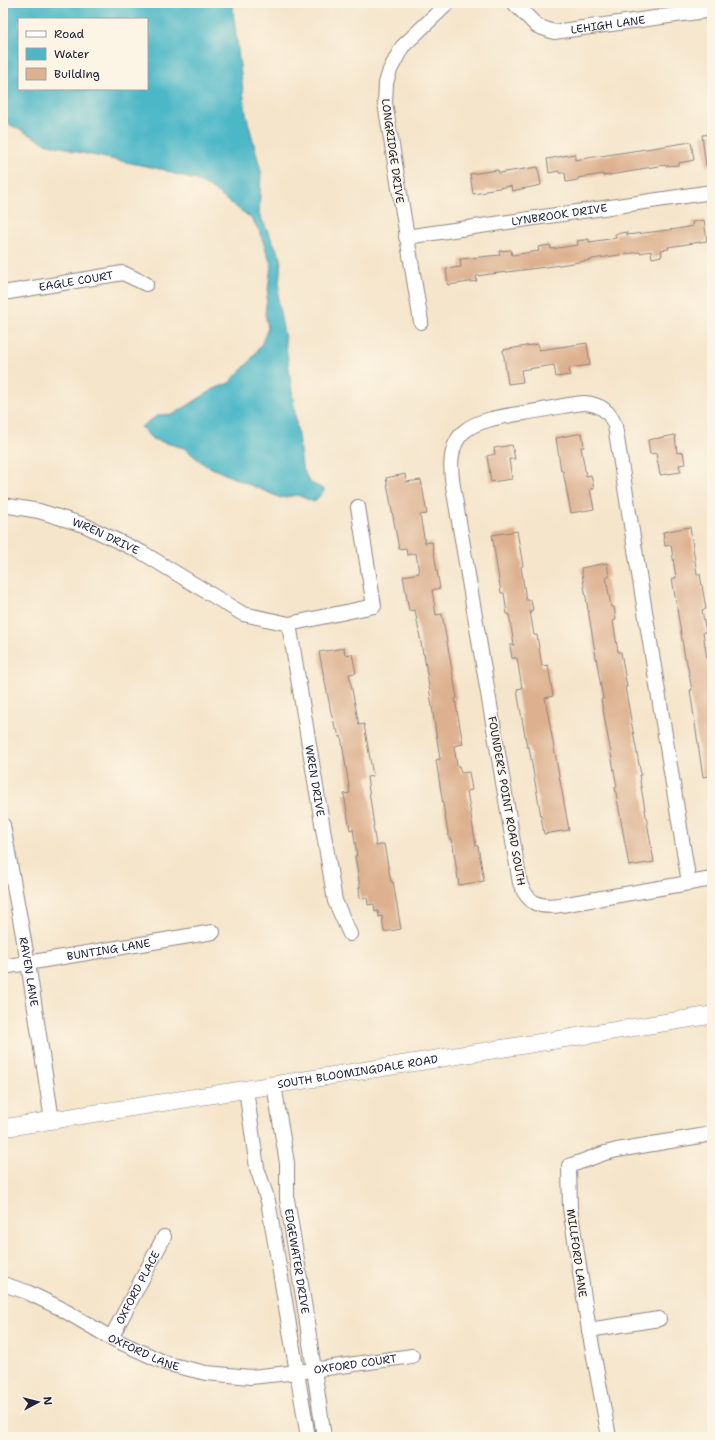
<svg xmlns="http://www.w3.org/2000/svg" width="715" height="1440" viewBox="0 0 715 1440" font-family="'Shantell Sans',sans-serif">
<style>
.water{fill:#4bb7c7;stroke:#366c81;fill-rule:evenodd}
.building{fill:#ddb18f}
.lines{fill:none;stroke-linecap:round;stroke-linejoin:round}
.minor-casing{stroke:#8c8483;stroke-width:16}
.major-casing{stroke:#8c8483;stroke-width:18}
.minor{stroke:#fff;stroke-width:14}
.major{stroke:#fff;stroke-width:17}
.labels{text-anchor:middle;stroke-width:3;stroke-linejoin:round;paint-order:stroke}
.street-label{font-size:11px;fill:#22223b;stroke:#fcf5e5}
</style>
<rect width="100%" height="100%" fill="#fcf5e5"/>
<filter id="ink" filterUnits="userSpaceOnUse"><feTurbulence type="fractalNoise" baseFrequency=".025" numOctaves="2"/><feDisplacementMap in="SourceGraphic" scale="8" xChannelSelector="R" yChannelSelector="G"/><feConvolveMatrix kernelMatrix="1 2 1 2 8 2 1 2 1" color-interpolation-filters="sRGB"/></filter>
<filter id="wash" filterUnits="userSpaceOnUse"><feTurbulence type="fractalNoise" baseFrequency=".012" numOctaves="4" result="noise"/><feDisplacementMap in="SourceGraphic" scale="16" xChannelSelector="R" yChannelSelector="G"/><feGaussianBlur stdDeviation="0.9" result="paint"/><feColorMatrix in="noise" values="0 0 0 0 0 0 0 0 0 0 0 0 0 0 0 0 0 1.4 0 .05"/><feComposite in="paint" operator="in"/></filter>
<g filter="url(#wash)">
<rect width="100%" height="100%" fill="#f5e5cb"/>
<path class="water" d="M 3,3 L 232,3 L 246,114 L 261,171 L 259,214 L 281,258 L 278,302 L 285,339 L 302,466 L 309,482 L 325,490 L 314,502 L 297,495 L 281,498 L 238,480 L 205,465 L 184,448 L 152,439 L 141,427 L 158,415 L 174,414 L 214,389 L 229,383 L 250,361 L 261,345 L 268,328 L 265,314 L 271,265 L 260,232 L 251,218 L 209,187 L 194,179 L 190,179 L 184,176 L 174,174 L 165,170 L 72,151 L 66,148 L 45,143 L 3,121 ZM 19,19 L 147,19 L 147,89 L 19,89 Z"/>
<g id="blocks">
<path class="building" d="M 712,134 L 712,165 L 706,166 L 702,135 Z
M 691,142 L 694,160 L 679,163 L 679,165 L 665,166 L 665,165 L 640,169 L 640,170 L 603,176 L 603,174 L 578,178 L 578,180 L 566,182 L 565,173 L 559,173 L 559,171 L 549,173 L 547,159 L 575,154 L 575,160 Z
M 538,167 L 541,185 L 512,191 L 511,186 L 486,190 L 486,192 L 473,194 L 470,174 L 498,170 L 499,173 Z
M 704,220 L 707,241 L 668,247 L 669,249 L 661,250 L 662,256 L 652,258 L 651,251 L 640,253 L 640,252 L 592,259 L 592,260 L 553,266 L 476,276 L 477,281 L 448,285 L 446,269 L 461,267 L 460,259 L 500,255 L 499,251 L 511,250 L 512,255 L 539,251 L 538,247 L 550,245 L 551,249 L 578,245 L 577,241 L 589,239 L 589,242 L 616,238 L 615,234 L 627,232 L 627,235 L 677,229 L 693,226 L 692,222 Z
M 587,343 L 590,365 L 569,368 L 570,375 L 556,377 L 554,365 L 521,370 L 523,382 L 508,384 L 503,350 L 538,344 L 539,350 Z
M 582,433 L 584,447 L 581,447 L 586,476 L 591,475 L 594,489 L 590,489 L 594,509 L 571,513 L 563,471 L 561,471 L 556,438 Z
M 675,435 L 677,453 L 683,452 L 685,464 L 679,465 L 681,472 L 660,475 L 656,453 L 650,454 L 648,440 Z
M 512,445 L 515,459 L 509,459 L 512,479 L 491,482 L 487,456 L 495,454 L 494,448 Z
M 405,474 L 406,482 L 421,480 L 427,514 L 420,515 L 425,543 L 432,542 L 440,588 L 432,590 L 436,615 L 442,614 L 457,698 L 455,699 L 463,744 L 454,746 L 457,766 L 459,766 L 461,773 L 469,772 L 472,790 L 467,791 L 476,846 L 478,846 L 484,881 L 459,885 L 452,839 L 449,839 L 443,804 L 436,760 L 440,759 L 424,654 L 423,654 L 415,610 L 409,611 L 403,576 L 419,573 L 416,553 L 407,555 L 406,548 L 399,549 L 386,478 Z
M 690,527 L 697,574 L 700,574 L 706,609 L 702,610 L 706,632 L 703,632 L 708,665 L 712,665 L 712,775 L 703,777 L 690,690 L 692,690 L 686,658 L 685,658 L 672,578 L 676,578 L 671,545 L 665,546 L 663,532 Z
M 517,531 L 523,566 L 521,567 L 526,600 L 531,600 L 533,610 L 530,611 L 534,635 L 537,635 L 542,666 L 548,665 L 553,696 L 545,698 L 569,830 L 544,834 L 529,747 L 527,747 L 519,702 L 517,689 L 522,688 L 517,658 L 512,658 L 510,645 L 514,645 L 509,614 L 507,614 L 504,593 L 501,593 L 492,535 Z
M 607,563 L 609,577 L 606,577 L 611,607 L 614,607 L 616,620 L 613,621 L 618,652 L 621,652 L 627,687 L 625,687 L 641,775 L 639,775 L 654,862 L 629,866 L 615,787 L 617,787 L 601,699 L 603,699 L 581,568 Z
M 344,648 L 345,655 L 352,654 L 356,673 L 349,674 L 359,725 L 364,724 L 373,776 L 367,777 L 374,826 L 373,826 L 376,846 L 384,844 L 391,882 L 393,882 L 401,929 L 384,932 L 382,916 L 379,917 L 378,911 L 375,912 L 374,904 L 368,905 L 367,897 L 360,899 L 359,888 L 360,887 L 355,856 L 357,856 L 353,829 L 350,830 L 344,794 L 350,793 L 341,736 L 339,737 L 337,729 L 335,729 L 333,717 L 332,717 L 319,652 Z"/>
</g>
</g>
<g filter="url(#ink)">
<use href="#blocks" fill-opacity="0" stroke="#8c8483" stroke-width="1"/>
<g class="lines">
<g class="minor-casing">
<g id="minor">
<path id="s1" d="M 514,3 L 537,26 L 554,32 L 712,10"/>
<path id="s2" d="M 406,237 L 712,192"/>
<path id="s3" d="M 3,293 L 123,273 L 146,284"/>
<path d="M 421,322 L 385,103 L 386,83 L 390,70 L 402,47 L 448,3"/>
<path d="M 584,403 C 600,404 610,411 615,426 L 689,883 L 561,905 C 539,908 528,904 520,883 L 453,486 C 443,425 475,421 524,413 C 544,410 564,405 584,403 Z"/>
<path id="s4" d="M 3,505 L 39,511 L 84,525 L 143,553 L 243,614 L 289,624 L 335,901 L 350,934"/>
<path d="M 289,624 L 374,606 L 358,507"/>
<path id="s5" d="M 3,825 L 28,963 L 52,1120"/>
<path d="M 689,883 L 712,879"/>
<path id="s6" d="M 3,967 L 213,932"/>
<path id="s7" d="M 274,1085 L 287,1163 L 287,1199 L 305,1309 L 324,1437"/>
<path d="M 246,1089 L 257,1168 L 268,1201 L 308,1437"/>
<path id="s8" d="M 3,1284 L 27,1292 L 60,1308 L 111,1338 L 168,1364 L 206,1373 L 251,1377 L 298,1372 L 412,1356"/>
<path d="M 589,1330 L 659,1319"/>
<path id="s9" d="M 111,1338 L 164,1237"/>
<path d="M 609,1437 L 589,1330 L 570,1208 L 569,1166 L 605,1153 L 617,1150 L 712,1134"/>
</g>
</g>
<g class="major-casing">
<g id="major">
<path id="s10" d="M 3,1128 L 712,1015"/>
</g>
</g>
<use href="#minor" class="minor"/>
<use href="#major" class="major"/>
</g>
</g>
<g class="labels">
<g class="street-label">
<text dy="4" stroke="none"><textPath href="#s1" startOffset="105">LEHIGH LANE</textPath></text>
<text transform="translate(393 151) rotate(82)" y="4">LONGRIDGE DRIVE</text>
<text dy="4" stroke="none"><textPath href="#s2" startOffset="155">LYNBROOK DRIVE</textPath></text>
<text dy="4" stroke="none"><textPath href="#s3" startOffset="74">EAGLE COURT</textPath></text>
<text dy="4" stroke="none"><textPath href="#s4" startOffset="108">WREN DRIVE</textPath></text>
<text dy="4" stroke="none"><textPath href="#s4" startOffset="472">WREN DRIVE</textPath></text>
<text transform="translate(507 801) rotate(80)" y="4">FOUNDER'S POINT ROAD SOUTH</text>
<text dy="4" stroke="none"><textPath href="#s6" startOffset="107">BUNTING LANE</textPath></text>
<text dy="4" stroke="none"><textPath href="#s5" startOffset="149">RAVEN LANE</textPath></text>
<text dy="4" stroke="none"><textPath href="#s10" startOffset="359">SOUTH BLOOMINGDALE ROAD</textPath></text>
<text transform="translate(577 1253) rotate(82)" y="4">MILLFORD LANE</text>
<text dy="4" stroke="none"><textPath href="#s7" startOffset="178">EDGEWATER DRIVE</textPath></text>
<text dy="4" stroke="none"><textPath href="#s9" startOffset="57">OXFORD PLACE</textPath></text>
<text dy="4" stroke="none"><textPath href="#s8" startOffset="157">OXFORD LANE</textPath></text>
<text dy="4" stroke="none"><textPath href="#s8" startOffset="373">OXFORD COURT</textPath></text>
</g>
</g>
<rect width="715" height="1440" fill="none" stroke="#fcf5e5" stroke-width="16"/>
<rect x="18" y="18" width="130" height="72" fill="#fcf5e5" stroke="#a5a1a1"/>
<rect x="26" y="31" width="20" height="6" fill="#ffffff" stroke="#a5a1a1"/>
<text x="54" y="38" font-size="12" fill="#22223b">Road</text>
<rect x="26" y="48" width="20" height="12" fill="#4bb7c7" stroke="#a5a1a1"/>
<text x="54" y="58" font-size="12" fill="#22223b">Water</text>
<rect x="26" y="68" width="20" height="12" fill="#ddb18f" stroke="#a5a1a1"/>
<text x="54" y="78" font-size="12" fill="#22223b">Building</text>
<g transform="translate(38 1402) rotate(83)" stroke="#fcf5e5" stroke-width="3" paint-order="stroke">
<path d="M0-3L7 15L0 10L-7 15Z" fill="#22223b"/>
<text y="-6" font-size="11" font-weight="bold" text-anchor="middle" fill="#22223b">N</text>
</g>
</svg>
